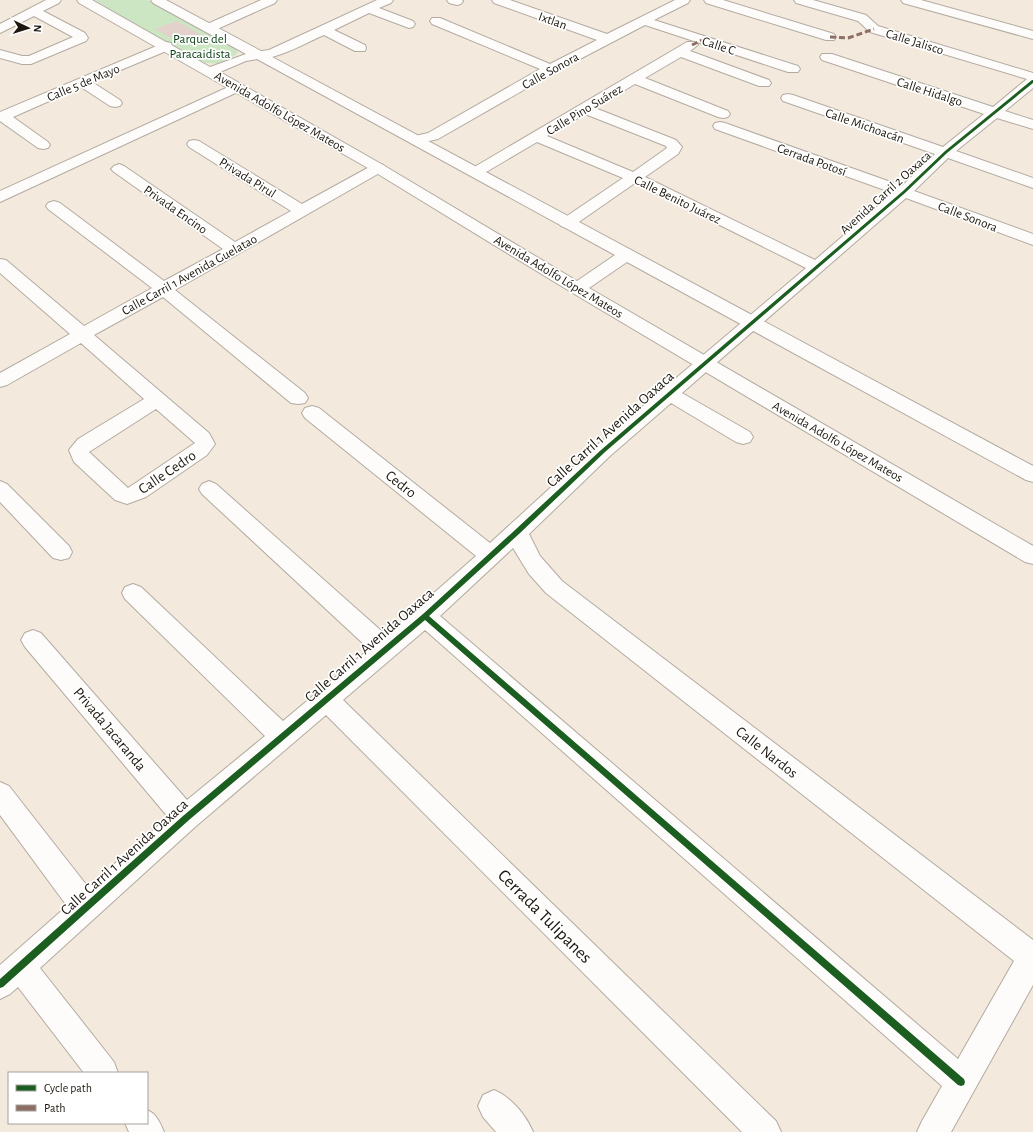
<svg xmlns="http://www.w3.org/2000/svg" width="1033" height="1132" viewBox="0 0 1033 1132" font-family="'Alegreya Sans',sans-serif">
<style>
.green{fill:#cce5c3}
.building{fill:#e3d2cc}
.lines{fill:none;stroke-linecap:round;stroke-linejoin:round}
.minor-casing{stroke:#b3aba2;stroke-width:2}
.major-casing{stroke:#b3aba2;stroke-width:2}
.minor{fill:#fdfcfa;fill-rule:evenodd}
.major{fill:#fdfcfa;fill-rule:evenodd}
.quiet{stroke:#8d6e63;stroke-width:3;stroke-dasharray:6 3;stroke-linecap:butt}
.cycleway-casing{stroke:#fff;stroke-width:2}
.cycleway{fill:#1b5e20;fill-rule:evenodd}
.labels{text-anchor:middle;stroke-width:3.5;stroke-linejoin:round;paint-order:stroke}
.far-street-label{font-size:13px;fill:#1d170e;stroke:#fff}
.far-park-label{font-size:13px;fill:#073e13;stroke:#fff}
.street-label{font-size:15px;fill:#1d170e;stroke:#fff}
.near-street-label{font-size:18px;fill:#1d170e;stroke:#fff}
</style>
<rect width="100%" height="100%" fill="#f3e9dc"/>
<path class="green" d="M 95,0 L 148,0 L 203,28 L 235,47 L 238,53 C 221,65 214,66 195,60 Z"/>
<path class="building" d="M 177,21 L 203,36 L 182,44 L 155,29 Z"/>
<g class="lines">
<g class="minor-casing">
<path id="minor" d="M 46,0 L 61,0 L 59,3 L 43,11 L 85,33 L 88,38 L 86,41 L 31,64 L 22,64 L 0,58 L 0,50 L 22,56 L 29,56 L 73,37 L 34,16 L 0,33 L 0,24 Z
M 261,0 L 277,0 L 275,3 L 213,31 L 205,31 L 203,28 L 205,25 Z
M 377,0 L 393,0 L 391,3 L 379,8 L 413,21 L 415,24 L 413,27 L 409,28 L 369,13 L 334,30 L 365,45 L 366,48 L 365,51 L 355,51 L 324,35 C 307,42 274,62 255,58 L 253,55 L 255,52 L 269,50 Z
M 447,0 L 462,0 L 463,1 L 461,4 L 457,5 L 449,3 Z
M 492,0 L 510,0 L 607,34 L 675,0 L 690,0 L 688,3 L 654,20 L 798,66 L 800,69 L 798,72 L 788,72 L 645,25 L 555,72 L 438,139 L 416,144 L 411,143 L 409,140 L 411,137 L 428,133 L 540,69 L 432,24 L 430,21 L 432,18 L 440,18 L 550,64 L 597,40 L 494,3 Z
M 704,0 L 723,0 L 834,34 L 836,37 L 834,40 L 826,40 L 706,3 Z
M 794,0 L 813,0 L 866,15 L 878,26 L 1033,73 L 1033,88 L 1005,111 L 1033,120 L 1033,129 L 997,118 L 956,151 L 1033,178 L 1033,188 L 948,158 L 914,191 L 1033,234 L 1033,245 L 906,198 L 682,393 L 750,432 L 753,437 L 750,442 L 743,444 L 736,442 L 671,403 L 610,456 L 529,534 L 540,556 L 562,581 L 1033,940 L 1033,985 L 951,1132 L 917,1132 L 922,1121 L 942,1086 L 425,630 L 343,700 L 776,1121 L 781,1132 L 742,1132 L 326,715 L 195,827 L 40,968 L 114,1062 L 118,1073 L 84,1073 L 18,987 L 10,994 L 0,999 L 0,965 L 67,906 L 0,815 L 0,782 L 9,786 L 88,887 L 168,817 L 25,647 L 21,640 L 25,633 L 33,630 L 41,633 L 187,800 L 265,736 L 125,599 L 122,593 L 125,587 L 133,584 L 141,587 L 283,721 L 369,649 L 202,494 L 199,489 L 202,484 L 209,481 L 216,484 L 386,635 L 476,556 L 305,418 L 302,413 L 305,408 L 312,406 L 319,408 L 490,543 L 596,446 L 806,268 L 635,183 L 573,226 L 567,228 L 561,226 L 559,223 L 561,220 L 623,178 L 537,142 L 481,175 L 476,177 L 471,175 L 468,172 L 471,169 L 687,42 L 697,42 L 698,45 L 690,51 L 769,80 L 771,83 L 769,86 L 759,86 L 681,57 L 645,78 L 728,111 L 730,114 L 728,117 L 723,118 L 718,117 L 635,84 L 595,108 L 676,140 L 682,147 L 678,154 L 645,177 L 815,260 L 893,193 L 715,129 L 713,126 L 715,123 L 720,122 L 725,123 L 902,186 L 935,154 L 783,101 L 781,98 L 783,95 L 788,94 L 793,95 L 943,147 L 984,114 L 822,60 L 820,57 L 822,54 L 832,54 L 993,107 L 1027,79 L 870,32 L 858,21 L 796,3 ZM 585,114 L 666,146 L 667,148 L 633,172 L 547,136 ZM 513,548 L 529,574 L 546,593 L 1014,961 L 958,1059 L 440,616 Z
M 901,0 L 921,0 L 1033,31 L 1033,39 L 903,3 Z
M 166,42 L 171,43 L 172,46 L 171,49 L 92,82 L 120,100 L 122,103 L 120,106 L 115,107 L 110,106 L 81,87 L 13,117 L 48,142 L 50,145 L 48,148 L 43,149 L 38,148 L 0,121 L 0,112 Z
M 237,83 L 242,84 L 244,87 L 242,90 L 0,202 L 0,191 Z
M 194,140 L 199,141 L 302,204 L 373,165 L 378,163 L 383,165 L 386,168 L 383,171 L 175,290 L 305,393 L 308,398 L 305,403 L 298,404 L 291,403 L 163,297 L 94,335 L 209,433 L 215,444 L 207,455 L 146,497 L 127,504 L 115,500 L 74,462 L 69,450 L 78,439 L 144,399 L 81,343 L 7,385 L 0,387 L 0,373 L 70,334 L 0,273 L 0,259 L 6,260 L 84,326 L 152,288 L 48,209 L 46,206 L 48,203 L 54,201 L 60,203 L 164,281 L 223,249 L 114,172 L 111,169 L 114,166 L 119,164 L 124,166 L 235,242 L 291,211 L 189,147 L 187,144 L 189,141 ZM 156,409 L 195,443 L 128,488 L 89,452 Z
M 0,481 L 7,484 L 69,546 L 72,552 L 69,558 L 61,560 L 53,558 L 0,502 Z
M 494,1090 C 511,1097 526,1115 533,1132 L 496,1132 L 483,1117 L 478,1106 L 483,1095 Z
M 147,1110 C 157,1114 160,1123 164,1132 L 129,1132 L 125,1123 L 147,1123 Z"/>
</g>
<g class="major-casing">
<path id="major" d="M 77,0 L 92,0 L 210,67 L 246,54 L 153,3 L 151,0 L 166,0 L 1033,466 L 1033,482 L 1026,480 L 627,262 L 589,288 L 1033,546 L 1033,564 L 1025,562 L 571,292 L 373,171 L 79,3 ZM 257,59 L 615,255 L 577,281 L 383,165 L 220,72 L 246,61 Z"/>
</g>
<use href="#minor" class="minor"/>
<use href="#major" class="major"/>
<path class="quiet" d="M 830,37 L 848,38 L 874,29
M 692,45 L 702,40"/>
<g class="cycleway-casing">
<path id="cycleway" d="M 1032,80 L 1033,80 L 1033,83 L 947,153 L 905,193 L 605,452 L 519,534 L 429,616 L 964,1079 L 965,1082 L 964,1085 L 961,1086 L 958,1085 L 425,620 L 189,820 L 3,987 L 0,988 L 0,979 L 183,816 L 423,614 L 515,530 L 601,450 L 903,191 L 945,151 Z"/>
</g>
<use href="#cycleway" class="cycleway"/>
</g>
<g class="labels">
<g class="far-street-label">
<text transform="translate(553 20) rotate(20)" y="5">Ixtlan</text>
<text transform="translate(915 41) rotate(17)" y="5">Calle Jalisco</text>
<text transform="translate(719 45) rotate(18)" y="5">Calle C</text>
<text transform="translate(550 70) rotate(-29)" y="5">Calle Sonora</text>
<text transform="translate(83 82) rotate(-23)" y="5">Calle 5 de Mayo</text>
<text transform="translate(930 91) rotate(18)" y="5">Calle Hidalgo</text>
<text transform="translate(584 109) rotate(-31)" y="5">Calle Pino Suárez</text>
<text transform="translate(280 111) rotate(30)" y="5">Avenida Adolfo López Mateos</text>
<text transform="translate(865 125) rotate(19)" y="5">Calle Michoacán</text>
<text transform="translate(812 159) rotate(20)" y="5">Cerrada Potosí</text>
<text transform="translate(248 177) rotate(32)" y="5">Privada Pirul</text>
<text transform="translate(885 192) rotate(-42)" y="5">Avenida Carril 2 Oaxaca</text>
<text transform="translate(678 199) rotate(26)" y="5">Calle Benito Juárez</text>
<text transform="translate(176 209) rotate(35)" y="5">Privada Encino</text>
<text transform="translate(968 216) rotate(21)" y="5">Calle Sonora</text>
<text transform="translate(189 274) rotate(-29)" y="5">Calle Carril 1 Avenida Guelatao</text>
<text transform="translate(559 276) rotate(31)" y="5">Avenida Adolfo López Mateos</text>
<text transform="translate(838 441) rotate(30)" y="5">Avenida Adolfo López Mateos</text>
</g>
<g class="far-park-label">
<text x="200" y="43">Parque del<tspan x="200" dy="15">Paracaidista</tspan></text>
</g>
<g class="street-label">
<text transform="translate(610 429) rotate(-42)" y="5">Calle Carril 1 Avenida Oaxaca</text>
<text transform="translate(167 472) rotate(-34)" y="5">Calle Cedro</text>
<text transform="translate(401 484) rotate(38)" y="5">Cedro</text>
<text transform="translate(369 645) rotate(-41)" y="5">Calle Carril 1 Avenida Oaxaca</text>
<text transform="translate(110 729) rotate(50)" y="5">Privada Jacaranda</text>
<text transform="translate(767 752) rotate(38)" y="5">Calle Nardos</text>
<text transform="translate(124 857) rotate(-42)" y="5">Calle Carril 1 Avenida Oaxaca</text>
</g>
<g class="near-street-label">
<text transform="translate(545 916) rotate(45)" y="6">Cerrada Tulipanes</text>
</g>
</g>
<rect x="8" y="1072" width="140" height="52" fill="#ffffff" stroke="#a5a29f"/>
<rect x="16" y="1085" width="20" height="6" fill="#1b5e20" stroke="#a5a29f"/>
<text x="44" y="1092" font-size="12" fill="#1d170e">Cycle path</text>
<rect x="16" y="1105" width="20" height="6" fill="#8d6e63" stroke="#a5a29f"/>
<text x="44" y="1112" font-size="12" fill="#1d170e">Path</text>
<g transform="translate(28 28) rotate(94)" stroke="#ffffff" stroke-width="3" paint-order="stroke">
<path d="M0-3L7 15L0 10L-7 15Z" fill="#1d170e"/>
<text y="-6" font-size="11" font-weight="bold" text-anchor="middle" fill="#1d170e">N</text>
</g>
</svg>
